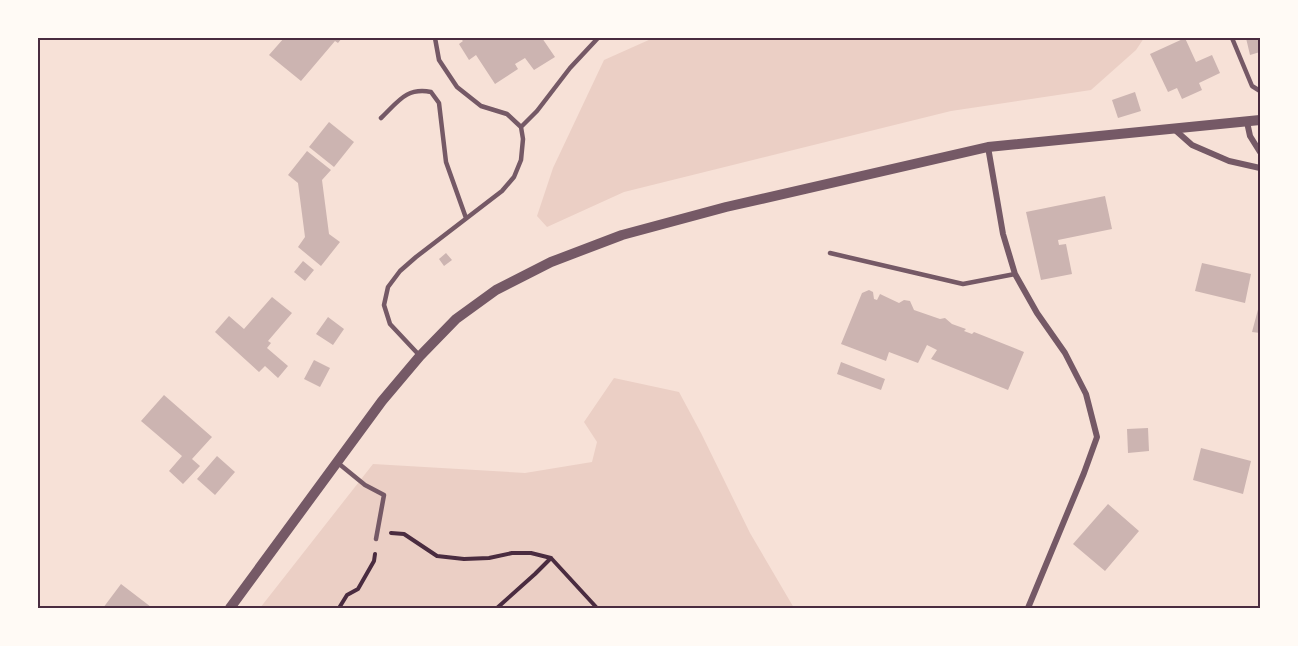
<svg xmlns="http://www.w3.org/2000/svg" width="1298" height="646" viewBox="0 0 1298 646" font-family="'IBM Plex Serif',serif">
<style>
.green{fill:#ebcfc5}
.building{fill:#ccb4b1}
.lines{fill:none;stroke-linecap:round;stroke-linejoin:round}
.path{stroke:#4a2c40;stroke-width:4}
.service{stroke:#755966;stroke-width:4.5}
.minor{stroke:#755966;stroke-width:6}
.tertiary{stroke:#755966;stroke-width:10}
.neatline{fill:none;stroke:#4a2c40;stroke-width:2}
</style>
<rect width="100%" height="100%" fill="#f7e1d7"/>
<path class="green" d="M 689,38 L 1144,38 L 1136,50 L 1091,90 L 951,111 L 624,192 L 547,227 L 537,216 L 553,168 L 604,60 L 651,39 L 687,39 Z
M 614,378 L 679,392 L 701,433 L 750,533 L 794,608 L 260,608 L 373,464 L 525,473 L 592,462 L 597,442 L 584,422 Z"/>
<path class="building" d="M 284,38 L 342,38 L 338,43 L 335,41 L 301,81 L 269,55 Z
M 460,38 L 542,38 L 555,57 L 534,70 L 525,58 L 515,64 L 518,69 L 495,84 L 476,55 L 469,60 L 459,44 L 463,41 Z
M 1185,38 L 1196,62 L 1212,55 L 1220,73 L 1199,83 L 1202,90 L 1182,99 L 1177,88 L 1168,92 L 1150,54 Z
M 1246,38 L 1260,38 L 1260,52 L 1250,55 Z
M 1135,92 L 1141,111 L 1118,118 L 1112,100 Z
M 329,122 L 354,142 L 334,167 L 309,147 Z
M 307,151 L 331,170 L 322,180 L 329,234 L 340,242 L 321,266 L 298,247 L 305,237 L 298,183 L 288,175 Z
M 1105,196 L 1112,229 L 1058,240 L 1059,245 L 1066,244 L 1072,274 L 1041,280 L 1026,212 Z
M 446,253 L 452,260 L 444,266 L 439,259 Z
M 303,261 L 314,270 L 305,281 L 294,272 Z
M 1202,263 L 1251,274 L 1245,303 L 1195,291 Z
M 869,290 L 873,292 L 874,299 L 877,300 L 880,294 L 899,303 L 904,300 L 910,301 L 914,310 L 940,319 L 945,318 L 952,324 L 966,329 L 964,331 L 972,334 L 974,332 L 1024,352 L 1008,390 L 931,359 L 937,350 L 927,345 L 918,363 L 889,352 L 886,361 L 841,344 L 862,293 Z
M 272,297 L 292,313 L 268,341 L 271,343 L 267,348 L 288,366 L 278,378 L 265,366 L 259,372 L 215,332 L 229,316 L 244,329 Z
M 1260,302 L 1260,333 L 1252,332 Z
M 328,317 L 344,329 L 333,345 L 316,334 Z
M 314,360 L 330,368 L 320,387 L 304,379 Z
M 841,362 L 885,379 L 881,390 L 837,374 Z
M 164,395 L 212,437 L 192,459 L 200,466 L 183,484 L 169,471 L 182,456 L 141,421 Z
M 1148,428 L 1149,451 L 1128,453 L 1127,429 Z
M 1201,448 L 1251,461 L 1243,494 L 1193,480 Z
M 217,456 L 235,472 L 215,495 L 197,479 Z
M 1108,504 L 1139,531 L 1105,571 L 1073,544 Z
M 121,584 L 151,607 L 154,608 L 103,608 Z"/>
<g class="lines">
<path class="path" d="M 391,533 L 404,534 L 437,556 L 464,559 L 489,558 L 512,553 L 531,553 L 551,558
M 339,608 L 347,595 L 358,589 L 374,561 L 375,554
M 497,608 L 535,574 L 551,558 L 597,608"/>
<path class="service" d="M 1232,38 L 1252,86 L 1260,91
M 381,118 C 398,102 406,87 431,92 L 439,103 L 446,162 L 466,218
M 521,127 L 537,111 L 570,68 L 598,38
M 830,253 L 963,284 L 1015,274
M 420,356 L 390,324 L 384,305 L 388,287 L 400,271 L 416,257 L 502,191 L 514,177 L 521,160 L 523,139 L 521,127 L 507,114 L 481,106 L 457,87 L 439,60 L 435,38
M 338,463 L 365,485 L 384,495 L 376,539"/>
<path class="minor" d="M 1247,122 L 1250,136 L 1260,152
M 1174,129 L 1192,145 L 1229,161 L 1260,168
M 988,147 L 1003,234 L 1015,274 L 1037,313 L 1065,353 L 1086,394 L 1097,437 L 1084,473 L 1028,608"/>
<path class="tertiary" d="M 230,608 L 382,401 L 420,356 L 456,319 L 496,290 L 551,262 L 622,235 L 726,207 L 988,147 L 1260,120"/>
</g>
<rect width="1298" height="646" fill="none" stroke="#fffaf5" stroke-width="78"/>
<rect x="39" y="39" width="1220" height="568" class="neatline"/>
</svg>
